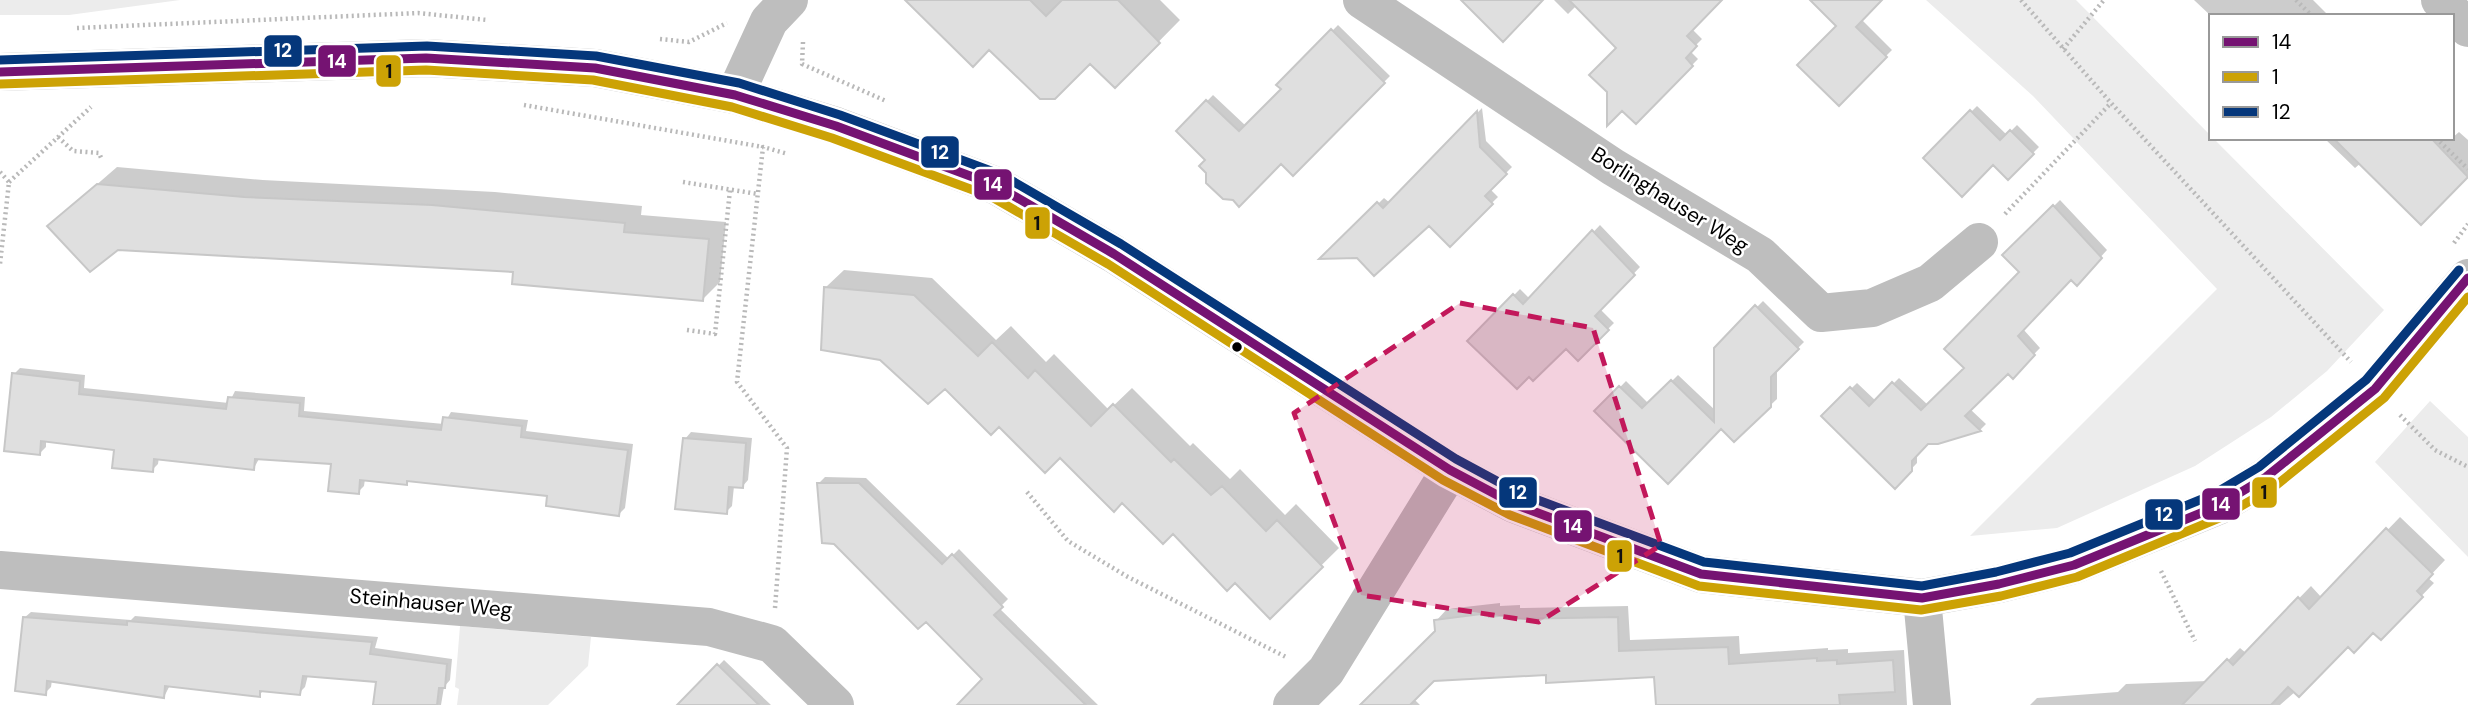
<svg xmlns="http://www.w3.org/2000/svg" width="2468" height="705" viewBox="0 0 2468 705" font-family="'DM Sans',sans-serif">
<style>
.green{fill:#ececec}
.shadow{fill:#0003}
.building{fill:#dfdfdf;stroke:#c7c7c7;stroke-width:2}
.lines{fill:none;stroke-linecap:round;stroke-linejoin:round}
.path{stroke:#b9b9b9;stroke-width:4.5;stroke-dasharray:2 3.5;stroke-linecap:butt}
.street{stroke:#bebebe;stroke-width:38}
.bus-1-casing{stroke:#fff;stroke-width:14}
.bus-2-casing{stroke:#fff;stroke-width:14}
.bus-3-casing{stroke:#fff;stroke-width:14}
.bus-1{stroke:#751372;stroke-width:9}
.bus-2{stroke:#cca205;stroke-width:9}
.bus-3{stroke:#05377b;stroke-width:9}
.marked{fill:#c2185b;fill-opacity:0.2;stroke:#c2185b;stroke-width:5;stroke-dasharray:14 9;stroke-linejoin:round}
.bus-dot{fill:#000;stroke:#fff;stroke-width:2.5}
.labels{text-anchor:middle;stroke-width:5;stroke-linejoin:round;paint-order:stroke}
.street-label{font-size:21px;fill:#000;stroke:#fff}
.line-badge{stroke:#fff;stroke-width:2.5}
.badge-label{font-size:19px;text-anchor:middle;font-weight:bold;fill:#fff}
.pale-badge-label{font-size:19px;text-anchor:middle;font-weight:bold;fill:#111}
</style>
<rect width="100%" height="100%" fill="#fff"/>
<path class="green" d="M 0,0 L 180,0 L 69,15 L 0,15 Z
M 1926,0 L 2076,0 L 2384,310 L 2327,371 L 2271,417 L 2195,466 L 2057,528 L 1970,536 L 2217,289 L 2033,96 Z
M 2430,401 L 2468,437 L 2468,557 L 2375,462 Z
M 460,626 L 591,637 L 588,666 L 548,705 L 457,705 L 459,689 L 455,687 Z"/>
<path class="shadow" d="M 913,0 L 1160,0 L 1180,20 L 1115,86 L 1090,61 L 989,47 Z
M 1554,0 L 1582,0 L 1568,14 Z
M 1634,0 L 1720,0 L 1692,29 L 1702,39 L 1690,51 L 1698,59 L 1636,122 L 1619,48 Z
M 1819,0 L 1880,0 L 1861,19 L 1892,50 L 1839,103 L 1838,26 Z
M 2194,0 L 2313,0 L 2329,16 L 2211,16 Z
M 1338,25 L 1390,76 L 1293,174 L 1281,162 L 1207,160 L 1178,131 L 1213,95 L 1246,126 L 1283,89 L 1279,85 Z
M 1977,106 L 2007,135 L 2017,125 L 2039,147 L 2008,178 L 1993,163 L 1925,158 Z
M 1482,108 L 1486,141 L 1512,167 L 1490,189 L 1498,197 L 1450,244 L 1429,224 L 1357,256 L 1324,257 L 1384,198 L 1390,203 Z
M 2459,132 L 2468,140 L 2468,175 L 2421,222 L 2361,163 L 2355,168 L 2324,138 L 2452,138 Z
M 117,167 L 263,180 L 495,192 L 642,206 L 641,215 L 726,222 L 720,282 L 703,299 L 515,270 L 49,226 Z
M 2060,200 L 2107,250 L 2077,283 L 2071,278 L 2023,329 L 2040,348 L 2013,376 L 2008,371 L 1970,409 L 1986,424 L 1980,430 L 1938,442 L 1928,442 L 1917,453 L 1917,463 L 1895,486 L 1823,416 L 1857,383 L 1876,401 L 1899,378 L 1928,405 L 1966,368 L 2022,272 L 2005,255 Z
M 1600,225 L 1640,267 L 1600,309 L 1614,323 L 1578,359 L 1566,346 L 1469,341 L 1520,289 L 1530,299 Z
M 844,270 L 932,278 L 996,340 L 1011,326 L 1046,362 L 1054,354 L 1109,410 L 1132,388 L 1190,446 L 1193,443 L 1230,479 L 1240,469 L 1285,515 L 1296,504 L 1339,548 L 1270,616 L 1235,581 L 1173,531 L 1122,501 L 1060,455 L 999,425 L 945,387 L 826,287 Z
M 1763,301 L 1804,342 L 1777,369 L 1777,399 L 1734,440 L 1722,427 L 1597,411 L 1626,381 L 1649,404 L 1678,375 L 1716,411 L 1715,349 Z
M 20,368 L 85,375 L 84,388 L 229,403 L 235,391 L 305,397 L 304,411 L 444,424 L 451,412 L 528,420 L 526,431 L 633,444 L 625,508 L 619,514 L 549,495 L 409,480 L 406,483 L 365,479 L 364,486 L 358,492 L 333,463 L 260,457 L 254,468 L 159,457 L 158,464 L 152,470 L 116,448 L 46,440 L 46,447 L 40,453 L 14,374 Z
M 691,432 L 752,438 L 748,480 L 742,487 L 734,486 L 732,506 L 726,512 L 685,439 Z
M 825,477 L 866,478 L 949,559 L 959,549 L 1008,599 L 999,608 L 1098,705 L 979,705 L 985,679 L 819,483 Z
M 2400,517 L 2445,560 L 2428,578 L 2434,583 L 2381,638 L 2374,631 L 2349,645 L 2280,705 L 2030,705 L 2037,698 L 2118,692 L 2126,684 L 2208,681 L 2240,648 L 2246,653 L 2311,586 L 2322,598 Z
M 1500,603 L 1500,606 L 1520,605 L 1520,608 L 1628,606 L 1630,640 L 1739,636 L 1740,654 L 1828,648 L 1828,650 L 1848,649 L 1848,653 L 1904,650 L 1907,705 L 1657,705 L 1656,675 L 1547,673 L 1433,680 L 1414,699 L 1420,705 L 1359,705 L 1436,631 L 1436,621 L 1447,609 Z
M 31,612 L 131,620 L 135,616 L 378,637 L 375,648 L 452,659 L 450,680 L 444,687 L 441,705 L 375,705 L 377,681 L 308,675 L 305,687 L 299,693 L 264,690 L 259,695 L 170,685 L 164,697 L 52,680 L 51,687 L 45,693 L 24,618 Z
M 724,660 L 771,705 L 681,704 Z"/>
<path class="building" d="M 905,0 L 1030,0 L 1046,16 L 1062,0 L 1118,0 L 1160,43 L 1115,88 L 1090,64 L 1055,99 L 1040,99 L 989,50 L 973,67 Z
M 1461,0 L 1543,0 L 1503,42 Z
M 1569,0 L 1722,0 L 1687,36 L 1697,46 L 1686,58 L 1693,66 L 1636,124 L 1622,111 L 1607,126 L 1607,92 L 1589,75 L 1616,48 Z
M 1810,0 L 1882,0 L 1856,27 L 1887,57 L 1839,106 L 1797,65 L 1836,26 Z
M 1331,29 L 1385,83 L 1293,176 L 1281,164 L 1239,207 L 1233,200 L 1223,199 L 1206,183 L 1206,173 L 1199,166 L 1205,160 L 1176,131 L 1206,100 L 1239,131 L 1281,89 L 1276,85 Z
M 1970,110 L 2000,140 L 2010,130 L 2034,154 L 2008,180 L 1993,165 L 1962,197 L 1923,158 Z
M 1477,111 L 1480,147 L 1507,174 L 1485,196 L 1493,204 L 1450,247 L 1429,226 L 1374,276 L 1357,258 L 1319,259 L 1377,202 L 1383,208 Z
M 2333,138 L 2431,138 L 2468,177 L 2421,225 Z
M 97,184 L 244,197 L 432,205 L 625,223 L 624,232 L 709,239 L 703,301 L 512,284 L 513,272 L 118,250 L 90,272 L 47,226 Z
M 2053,205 L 2102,258 L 2077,286 L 2071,280 L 2018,336 L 2035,355 L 2013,379 L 2008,374 L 1965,416 L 1981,431 L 1938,444 L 1928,444 L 1912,461 L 1912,471 L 1895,489 L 1821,416 L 1850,387 L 1869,406 L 1892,382 L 1921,410 L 1964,368 L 1944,349 L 2019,272 L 2002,255 Z
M 1592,230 L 1635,275 L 1595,316 L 1609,330 L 1578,361 L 1566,349 L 1533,381 L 1529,377 L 1517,389 L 1467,341 L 1513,294 L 1523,304 Z
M 824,287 L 914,295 L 978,356 L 992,342 L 1028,378 L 1035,370 L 1091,426 L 1113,404 L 1171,462 L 1174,459 L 1211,495 L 1222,486 L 1266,531 L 1277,520 L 1323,567 L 1270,619 L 1235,583 L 1227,591 L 1173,534 L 1163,544 L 1122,503 L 1114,512 L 1060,458 L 1045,473 L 999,427 L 991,435 L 945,389 L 928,404 L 880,360 L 821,350 Z
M 1755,305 L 1799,349 L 1771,377 L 1771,407 L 1734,442 L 1721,429 L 1668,484 L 1594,411 L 1619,386 L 1642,408 L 1671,380 L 1714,422 L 1714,348 Z
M 12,373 L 80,381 L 79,394 L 226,409 L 228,397 L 300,403 L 299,416 L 441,430 L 443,417 L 522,426 L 521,437 L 628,450 L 619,516 L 546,506 L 547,496 L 407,481 L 407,485 L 360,480 L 359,494 L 328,491 L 331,464 L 255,459 L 254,470 L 154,459 L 153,472 L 112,468 L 114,450 L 41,441 L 40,455 L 4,451 Z
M 683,438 L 746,443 L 743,488 L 729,487 L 727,514 L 675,509 Z
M 817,483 L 859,483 L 942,564 L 952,554 L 1003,607 L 994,615 L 1086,705 L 957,705 L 982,679 L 926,622 L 918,629 L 834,544 L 822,543 Z
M 2386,528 L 2433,574 L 2417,591 L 2423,597 L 2381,640 L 2373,633 L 2354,653 L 2348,647 L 2299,697 L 2288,687 L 2271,705 L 2182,705 L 2227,659 L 2233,665 L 2298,597 L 2309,609 Z
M 1489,613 L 1489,617 L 1509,615 L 1509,619 L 1618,617 L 1619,651 L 1728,647 L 1729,664 L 1817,658 L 1817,661 L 1837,660 L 1837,664 L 1893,660 L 1895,692 L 1839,695 L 1840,705 L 1656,705 L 1654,677 L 1546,683 L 1546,675 L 1434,681 L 1410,705 L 1360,705 L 1435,631 L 1434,620 Z
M 23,617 L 127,625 L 127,621 L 372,642 L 370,654 L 447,664 L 445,688 L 439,688 L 437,705 L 373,705 L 376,682 L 303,676 L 300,695 L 260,691 L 260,697 L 165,686 L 164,698 L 47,681 L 46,695 L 15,691 Z
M 717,664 L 759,705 L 677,705 Z"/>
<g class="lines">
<path class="path" d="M 2021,0 L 2111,103 L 2351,362
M 2296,0 L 2312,16
M 77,28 L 418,13 L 487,20
M 660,39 L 689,42 L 727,23
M 803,42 L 802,64 L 886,101
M 2063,49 L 2104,0
M 524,105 L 763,147
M 58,137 L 73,151 L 99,153 L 102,160
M 2436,138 L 2468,169
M 0,172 L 9,182 L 0,264
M 9,182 L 91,107
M 683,182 L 758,194
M 2005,214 L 2111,103
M 2454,243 L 2468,224
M 687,330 L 715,334 L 730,190
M 2400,415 L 2435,450 L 2468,467
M 1027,492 L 1068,541 L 1128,577 L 1286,657
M 2161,571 L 2195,641
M 775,608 L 787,448 L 737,382 L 763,147 L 788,154"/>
<path class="street" d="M 1362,0 L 1613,167 L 1760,255 L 1821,313 L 1872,308 L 1930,283 L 1979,242
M 2440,0 L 2468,28
M 0,72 L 426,58 L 595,68 L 735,95 L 836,126 L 997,186 L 1114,254 L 1450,470 L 1514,504 L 1701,574 L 1922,598 L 1999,584 L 2074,565 L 2218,506 L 2266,477 L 2375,389 L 2468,278
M 735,95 L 769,21 L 789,0
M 0,570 L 709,627 L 772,644 L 835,705
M 1922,598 L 1932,705
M 1292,705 L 1326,671 L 1450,470"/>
<g class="bus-1-casing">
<path id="bus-1" d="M 0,72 L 426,58 L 595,68 L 735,95 L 836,126 L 997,186 L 1114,254 L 1450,470 L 1514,504 L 1701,574 L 1922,598 L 1999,584 L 2074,565 L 2218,506 L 2266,477 L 2375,389 L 2468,278"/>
</g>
<g class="bus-2-casing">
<path id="bus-2" d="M 0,84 L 426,70 L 593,80 L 732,107 L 832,138 L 992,197 L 1108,264 L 1443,480 L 1510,515 L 1699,586 L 1921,610 L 2001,596 L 2077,577 L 2224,516 L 2274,487 L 2384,398 L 2468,297"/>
</g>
<g class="bus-3-casing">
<path id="bus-3" d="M 0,60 L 427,46 L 596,56 L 739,83 L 840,115 L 1002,175 L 1121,244 L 1456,459 L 1519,493 L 1704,562 L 1922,586 L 1996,572 L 2070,553 L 2212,495 L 2259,467 L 2366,380 L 2459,270"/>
</g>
<use href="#bus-1" class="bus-1"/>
<use href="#bus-2" class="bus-2"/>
<use href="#bus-3" class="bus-3"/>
</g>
<path class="marked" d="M 1460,303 L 1593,328 L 1661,545 L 1539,622 L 1361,595 L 1294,413 Z"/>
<circle class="bus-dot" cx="1237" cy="347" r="6"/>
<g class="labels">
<g class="street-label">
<text transform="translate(1670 200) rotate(32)" y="7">Borlinghauser Weg</text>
<text transform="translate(431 603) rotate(5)" y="7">Steinhauser Weg</text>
</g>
</g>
<g class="line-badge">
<rect x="263" y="34" width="40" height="34" rx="7" fill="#05377b"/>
<rect x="317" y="44" width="40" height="34" rx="7" fill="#751372"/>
<rect x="375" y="54" width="27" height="34" rx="7" fill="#cca205"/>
<rect x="920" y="135" width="40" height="34" rx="7" fill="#05377b"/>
<rect x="973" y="168" width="40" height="33" rx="7" fill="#751372"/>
<rect x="1024" y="206" width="27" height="34" rx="7" fill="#cca205"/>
<rect x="1498" y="476" width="40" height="33" rx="7" fill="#05377b"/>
<rect x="2251" y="476" width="27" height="33" rx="7" fill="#cca205"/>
<rect x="2201" y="487" width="40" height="34" rx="7" fill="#751372"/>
<rect x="2144" y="498" width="40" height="33" rx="7" fill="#05377b"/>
<rect x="1553" y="509" width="40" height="34" rx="7" fill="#751372"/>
<rect x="1606" y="539" width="27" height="34" rx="7" fill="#cca205"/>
</g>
<g class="badge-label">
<text x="283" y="57">12</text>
<text x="337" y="68">14</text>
<text x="940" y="159">12</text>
<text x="993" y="191">14</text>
<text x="1518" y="499">12</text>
<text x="2221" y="511">14</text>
<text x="2164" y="521">12</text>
<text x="1573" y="533">14</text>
</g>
<g class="pale-badge-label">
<text x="389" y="78">1</text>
<text x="1037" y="230">1</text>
<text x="2264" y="499">1</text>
<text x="1620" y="563">1</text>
</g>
<rect x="2209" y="14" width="245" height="126" fill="#ffffff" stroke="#999999" stroke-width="2"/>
<rect x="2223" y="37" width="35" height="10" fill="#751372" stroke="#999999" stroke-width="2"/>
<text x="2272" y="49" font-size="21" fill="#000000">14</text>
<rect x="2223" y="72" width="35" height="10" fill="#cca205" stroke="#999999" stroke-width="2"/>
<text x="2272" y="84" font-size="21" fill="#000000">1</text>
<rect x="2223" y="107" width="35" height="10" fill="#05377b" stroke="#999999" stroke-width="2"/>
<text x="2272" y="119" font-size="21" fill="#000000">12</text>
</svg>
